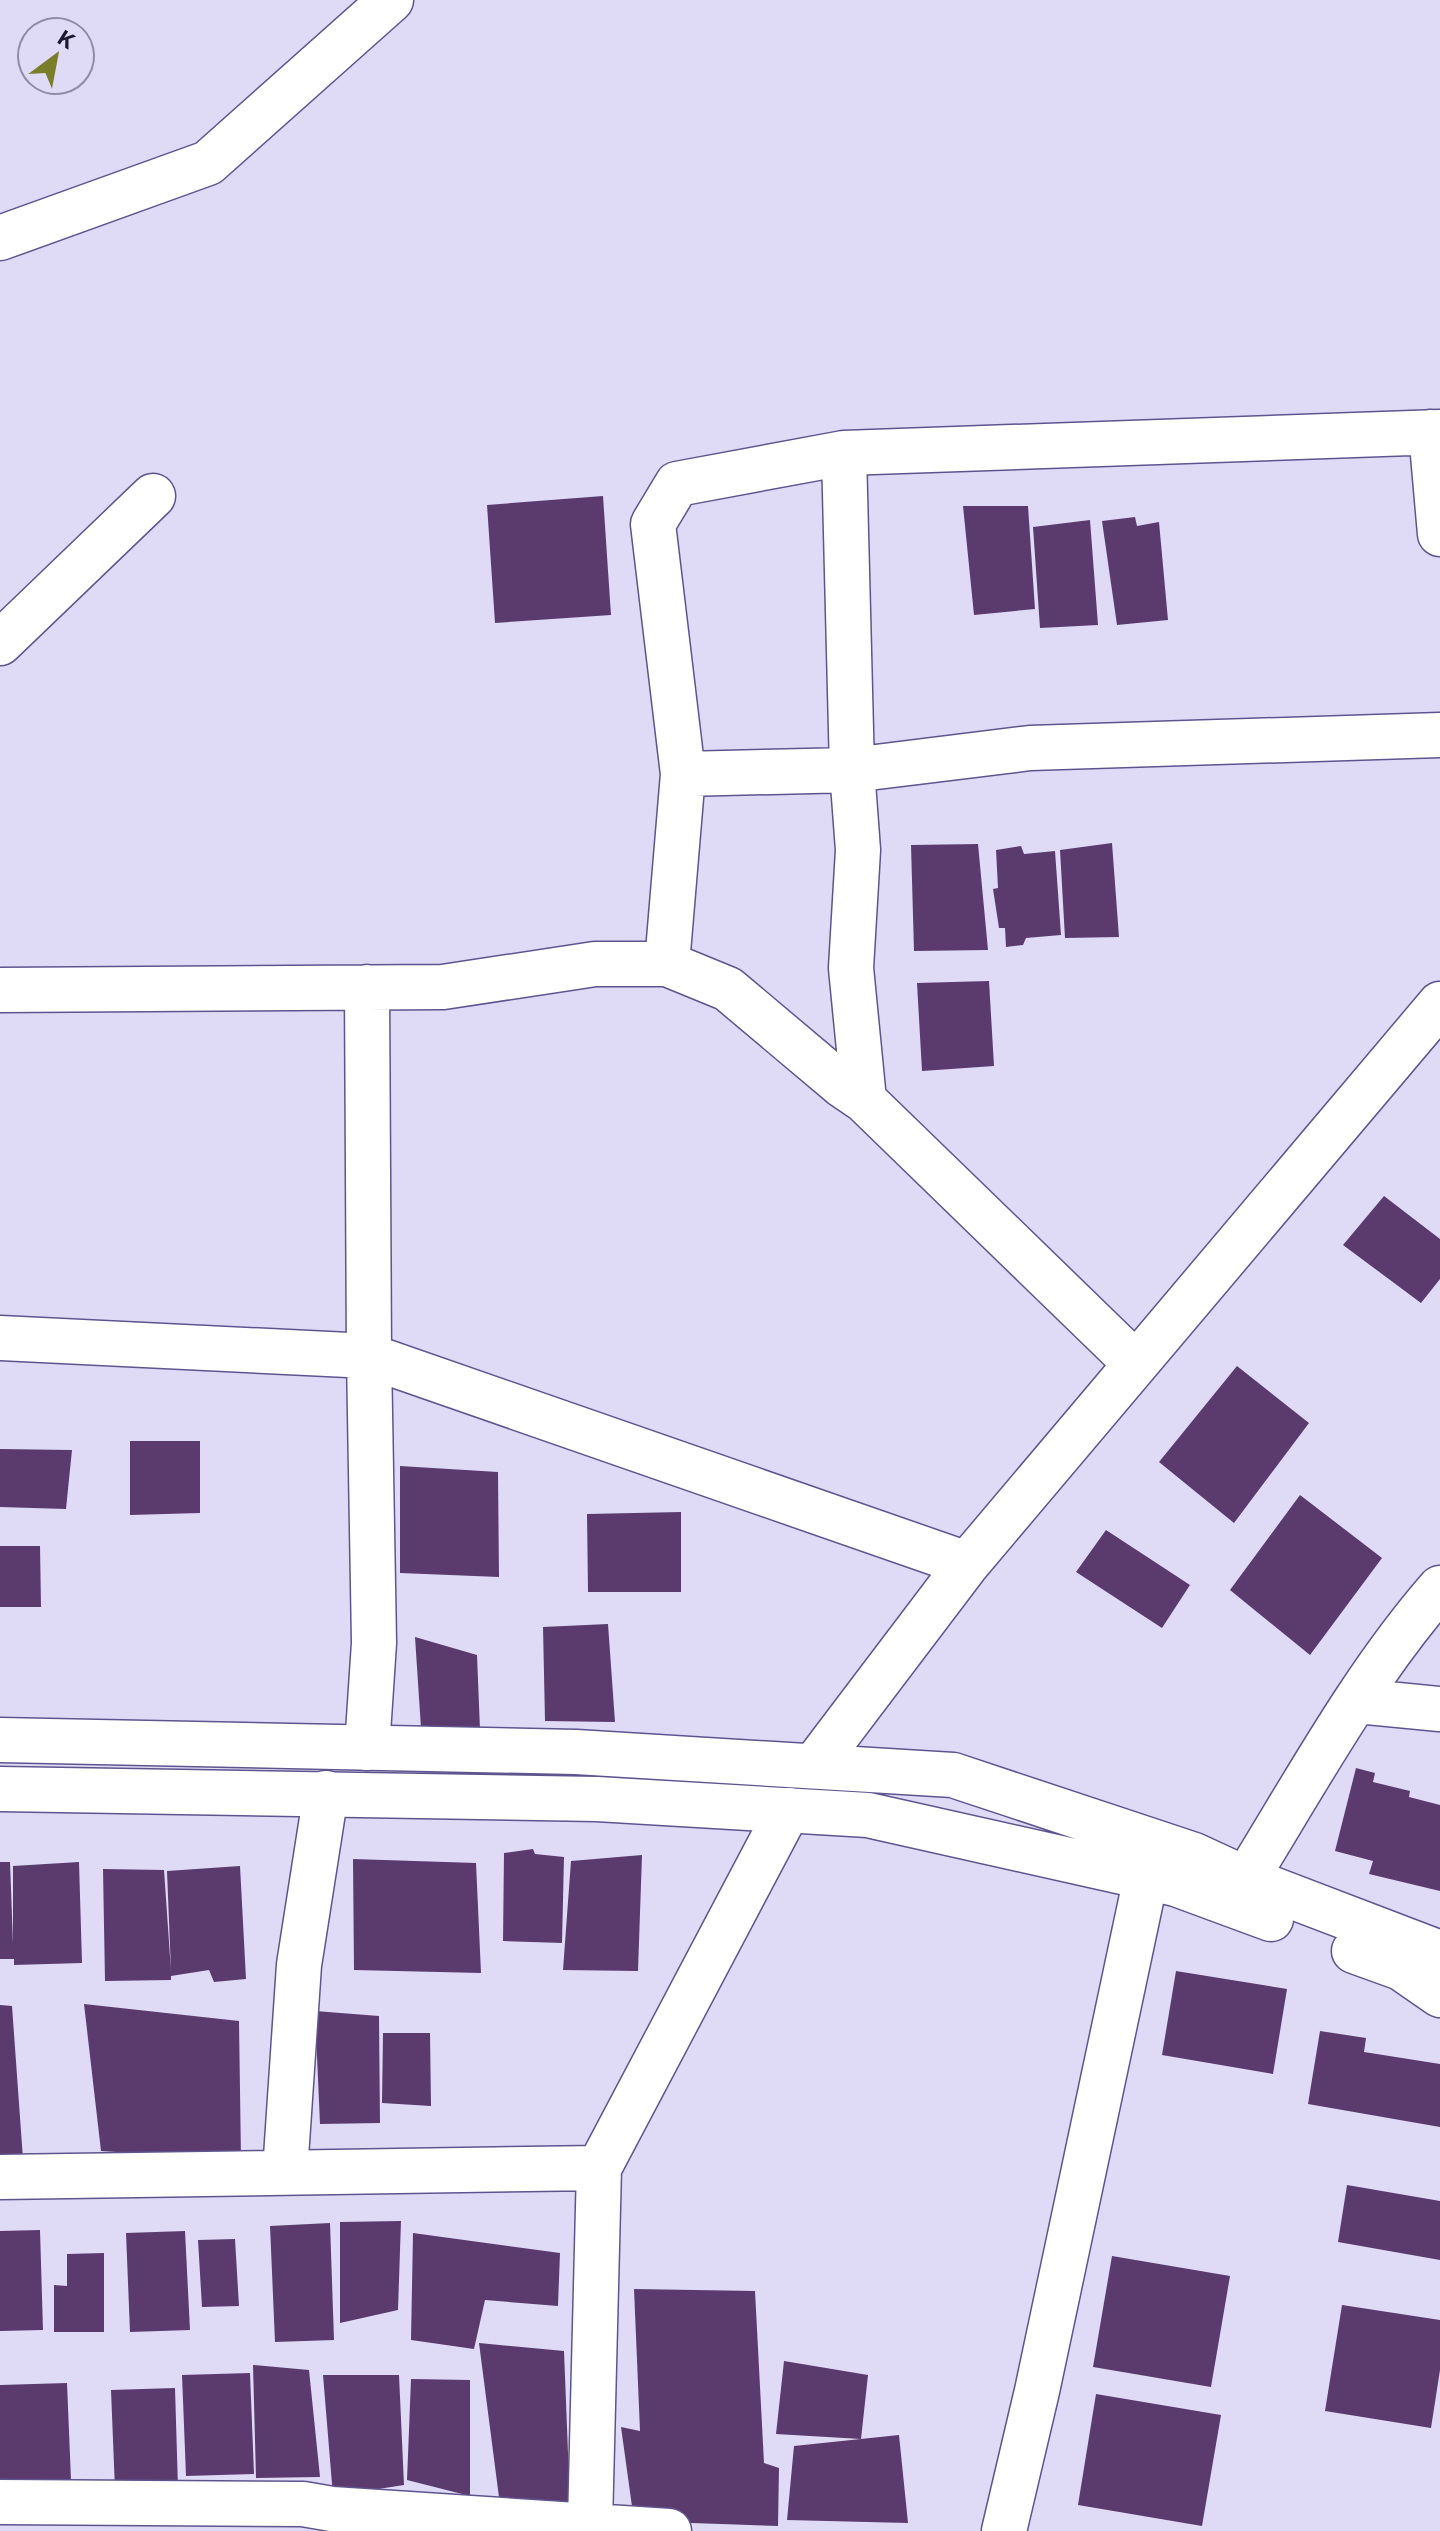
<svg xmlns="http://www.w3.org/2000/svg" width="1440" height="2531" viewBox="0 0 1440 2531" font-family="'IBM Plex Sans',sans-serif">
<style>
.building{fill:#5b3b6e}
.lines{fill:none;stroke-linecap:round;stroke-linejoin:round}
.street-casing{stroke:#5f548e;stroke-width:47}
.secondary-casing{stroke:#5f548e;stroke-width:47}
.street{stroke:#fff;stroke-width:44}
.secondary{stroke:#fff;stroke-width:44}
</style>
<rect width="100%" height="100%" fill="#dfdbf6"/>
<path class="building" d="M 603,496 L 611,615 L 495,623 L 487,505 Z
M 963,506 L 1028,506 L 1035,609 L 974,615 Z
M 1135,517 L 1137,526 L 1159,522 L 1168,620 L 1117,625 L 1102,521 Z
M 1090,520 L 1098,625 L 1040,628 L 1033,527 Z
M 1112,843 L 1119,937 L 1065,938 L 1060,850 Z
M 978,844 L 988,950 L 914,951 L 911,845 Z
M 1021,846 L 1024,854 L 1055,851 L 1061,935 L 1026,938 L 1023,945 L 1006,947 L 1005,928 L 999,928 L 993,889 L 998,888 L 996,850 Z
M 989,981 L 994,1066 L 922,1071 L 917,983 Z
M 1384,1196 L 1440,1239 L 1440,1279 L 1421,1303 L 1343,1245 Z
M 1237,1366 L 1309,1423 L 1234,1523 L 1159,1462 Z
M 130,1441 L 200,1441 L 200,1513 L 130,1515 Z
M 0,1449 L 72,1450 L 66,1509 L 0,1507 Z
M 400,1466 L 498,1472 L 499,1577 L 400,1573 Z
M 1300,1495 L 1382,1558 L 1310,1655 L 1230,1590 Z
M 681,1512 L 681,1592 L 588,1592 L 587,1514 Z
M 1106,1530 L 1190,1585 L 1162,1628 L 1076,1572 Z
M 0,1546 L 40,1546 L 41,1607 L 0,1607 Z
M 608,1624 L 615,1722 L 545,1721 L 543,1627 Z
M 415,1637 L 477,1655 L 480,1730 L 421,1728 Z
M 1356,1768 L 1375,1773 L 1373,1782 L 1410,1791 L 1409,1797 L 1440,1805 L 1440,1891 L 1369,1874 L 1373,1861 L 1335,1851 Z
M 533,1849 L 535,1854 L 564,1857 L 562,1943 L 503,1941 L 504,1853 Z
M 642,1855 L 638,1971 L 563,1970 L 571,1861 Z
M 353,1859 L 476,1863 L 481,1973 L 354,1970 Z
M 0,1862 L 10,1862 L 13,1944 L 13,1866 L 79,1862 L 82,1963 L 14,1965 L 14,1959 L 0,1959 Z
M 240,1866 L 246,1979 L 214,1982 L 209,1970 L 171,1976 L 171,1980 L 105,1981 L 103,1869 L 164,1870 L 171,1971 L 167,1871 Z
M 1176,1971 L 1287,1989 L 1273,2074 L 1162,2055 Z
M 84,2004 L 239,2021 L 241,2160 L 101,2151 Z
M 0,2005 L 12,2006 L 23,2159 L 0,2159 Z
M 315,2011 L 379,2016 L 380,2123 L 320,2124 Z
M 1320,2031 L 1366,2038 L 1364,2052 L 1440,2064 L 1440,2127 L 1308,2104 Z
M 383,2033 L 430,2033 L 431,2106 L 382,2103 Z
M 1347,2185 L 1440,2201 L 1440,2260 L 1338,2242 Z
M 401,2221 L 398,2310 L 340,2323 L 340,2222 Z
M 330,2223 L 334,2340 L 275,2342 L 270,2226 Z
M 40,2230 L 43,2330 L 0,2331 L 0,2231 Z
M 185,2231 L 190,2330 L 130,2332 L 126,2233 Z
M 413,2233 L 560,2253 L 558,2306 L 485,2300 L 474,2349 L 411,2340 Z
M 235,2239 L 239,2306 L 202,2307 L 198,2240 Z
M 104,2253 L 104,2332 L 54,2332 L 54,2285 L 67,2286 L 67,2254 Z
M 1112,2256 L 1230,2276 L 1211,2387 L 1093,2367 Z
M 634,2289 L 755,2291 L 764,2463 L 779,2468 L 778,2526 L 634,2521 L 621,2427 L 640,2431 Z
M 1342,2305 L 1440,2320 L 1440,2370 L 1431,2428 L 1325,2411 Z
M 479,2343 L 564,2351 L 570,2504 L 500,2505 Z
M 784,2361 L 868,2375 L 861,2439 L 776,2434 Z
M 253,2365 L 309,2370 L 320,2477 L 256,2478 Z
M 250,2373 L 254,2474 L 186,2476 L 182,2375 Z
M 323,2375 L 399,2375 L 404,2485 L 333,2496 Z
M 411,2379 L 470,2380 L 470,2496 L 407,2480 Z
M 67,2383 L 71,2480 L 0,2483 L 0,2385 Z
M 175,2388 L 178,2488 L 115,2490 L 111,2390 Z
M 1096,2394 L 1221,2415 L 1202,2526 L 1078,2505 Z
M 899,2435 L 908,2523 L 787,2520 L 794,2446 Z"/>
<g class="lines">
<g class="street-casing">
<path id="street" d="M 0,238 L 208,163 L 391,0
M 1431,432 L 1440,534
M 0,643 L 153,496
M 683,774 L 653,524 L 677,484 L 844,453
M 667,964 L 728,989 L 842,1085 L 864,1100 L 1135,1363
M 0,990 L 443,987 L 595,964 L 667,964 L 683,774 L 852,770 L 844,453 L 1440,432
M 864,1100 L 851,968 L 858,850 L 852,770 L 1030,748 L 1440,735
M 0,1338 L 369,1356 L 967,1564
M 1357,1701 L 1440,1709
M 367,1748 L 374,1643 L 369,1356 L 367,987
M 814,1766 L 967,1564 L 1440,1004
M 1246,1879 C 1307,1780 1364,1675 1440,1588
M 285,2172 L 299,1965 L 326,1793
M 0,2177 L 599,2168
M 0,2502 L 303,2504 L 332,2509 L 669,2531
M 590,2524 L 599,2168 L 788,1810
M 1004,2531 L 1037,2391 L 1146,1877"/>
</g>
<g class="secondary-casing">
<path id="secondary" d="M 0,1740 L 576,1752 L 953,1775 L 1194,1855 L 1246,1879 L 1440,1953
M 0,1789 L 597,1799 L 868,1815 L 1176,1884 L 1271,1919
M 1354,1951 L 1401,1968 L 1440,1995"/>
</g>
<use href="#street" class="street"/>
<use href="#secondary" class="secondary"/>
</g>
<g transform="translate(56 56) rotate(32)"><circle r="38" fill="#dfdbf6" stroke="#928da7" stroke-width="2"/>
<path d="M0-6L14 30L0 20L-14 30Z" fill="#7b7e28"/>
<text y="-12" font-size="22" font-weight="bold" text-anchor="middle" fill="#1e1931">K</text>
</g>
</svg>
